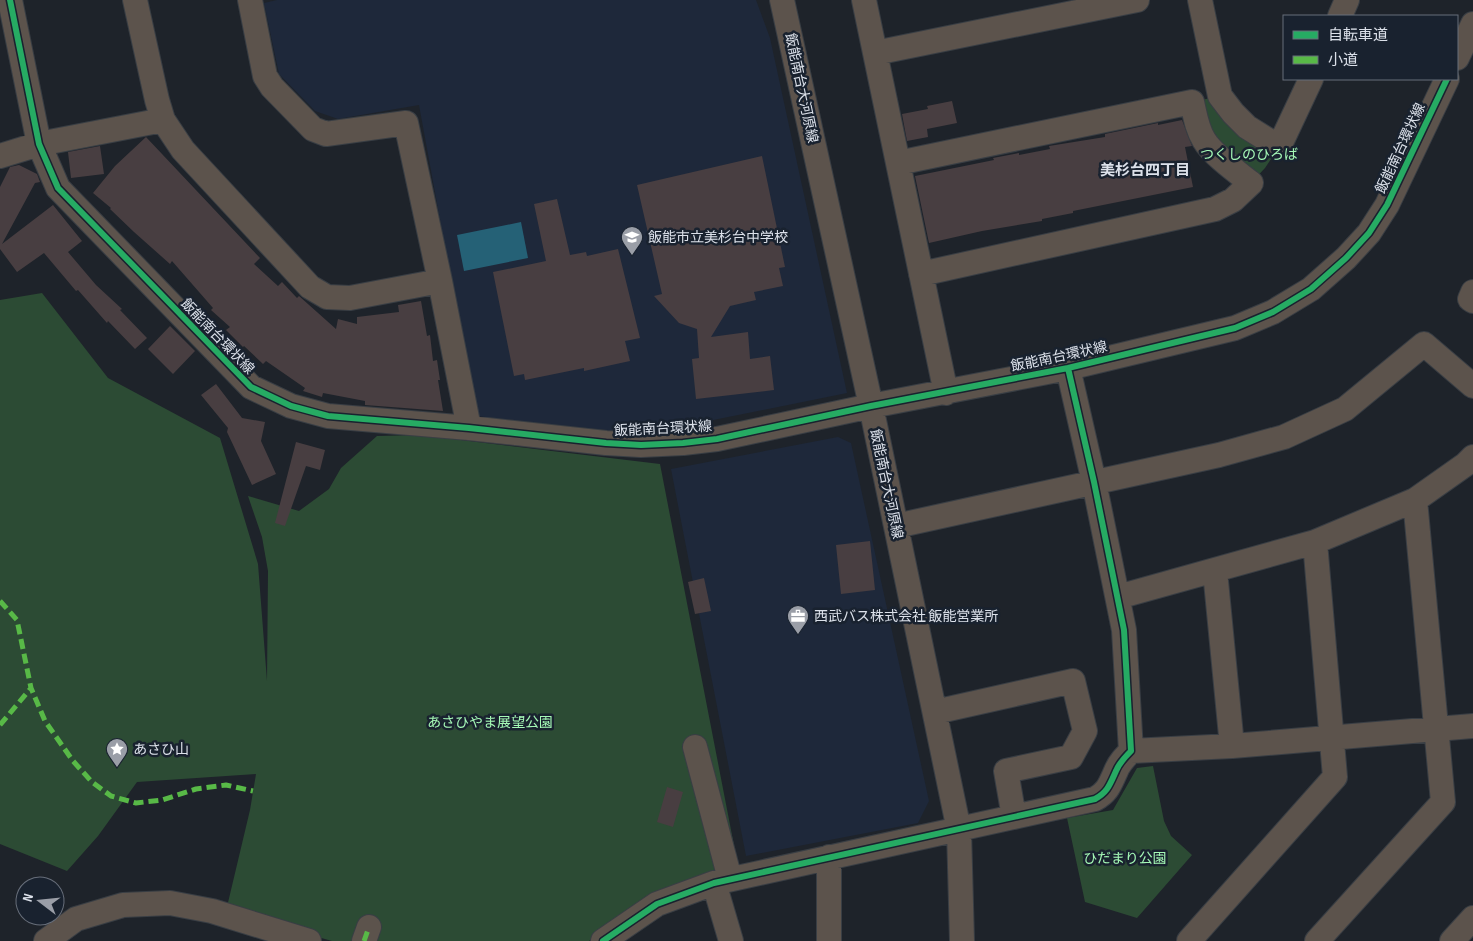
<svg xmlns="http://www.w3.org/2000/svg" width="1473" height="941" viewBox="0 0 1473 941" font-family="'Sofia Sans Condensed','Noto Sans JP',sans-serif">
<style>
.built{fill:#1e283a}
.green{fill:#2c4b34}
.water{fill:#256176}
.building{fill:#483e41}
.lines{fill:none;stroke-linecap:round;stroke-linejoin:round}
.minor-casing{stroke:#393e44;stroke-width:26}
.minor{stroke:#5c534c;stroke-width:24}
.quiet{stroke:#58b947;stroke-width:5;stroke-dasharray:10 5;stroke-linecap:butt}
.cycleway-casing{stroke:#19222f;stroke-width:9}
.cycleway{stroke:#26ab63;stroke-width:6}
.labels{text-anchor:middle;stroke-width:5;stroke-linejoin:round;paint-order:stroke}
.street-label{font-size:14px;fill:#dce1ea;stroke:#19222f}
.park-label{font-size:14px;fill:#a5f9b6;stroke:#19222f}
.poi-label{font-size:14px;fill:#dce1ea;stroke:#19222f;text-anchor:start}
.neighbourhood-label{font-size:15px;font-weight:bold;fill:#dce1ea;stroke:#19222f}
</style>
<rect width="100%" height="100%" fill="#1e232a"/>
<path class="built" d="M 277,0 L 756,0 L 770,38 L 847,393 L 644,434 L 476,416 L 419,105 L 338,119 L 315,111 L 279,74 L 264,3 Z
M 838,437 L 851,443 L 929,801 L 918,823 L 746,856 L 671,469 Z"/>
<path class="green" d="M 1220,96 L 1279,147 L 1265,168 L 1251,183 L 1226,163 L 1192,102 Z
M 42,293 L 108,378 L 220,438 L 258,564 L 267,681 L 268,571 L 262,537 L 248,496 L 299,511 L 329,489 L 341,468 L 377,436 L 420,435 L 660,464 L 738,866 L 632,911 L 589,941 L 332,941 L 226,911 L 250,810 L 256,774 L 137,782 L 98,836 L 67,871 L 0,844 L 0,300 Z
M 1153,766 L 1164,821 L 1171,836 L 1192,855 L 1137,918 L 1085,902 L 1067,818 L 1113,810 L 1137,768 Z"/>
<path class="water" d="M 521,222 L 528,258 L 464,271 L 457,235 Z"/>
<path class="building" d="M 952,101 L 957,123 L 927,129 L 928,137 L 907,141 L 902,114 L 928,109 L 927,106 Z
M 1182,120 L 1192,146 L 1185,147 L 1193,187 L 1073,211 L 1073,213 L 1042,219 L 1042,221 L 982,231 L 929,243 L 915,176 L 994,160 L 993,158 L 1019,153 L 1019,155 L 1050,149 L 1049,146 L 1105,137 L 1105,134 L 1158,123 L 1158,125 Z
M 146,137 L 260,258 L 254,264 L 278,286 L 282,282 L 297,298 L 299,296 L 336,329 L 338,319 L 357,324 L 357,317 L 399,312 L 398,305 L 421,301 L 427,336 L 430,335 L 433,361 L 437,360 L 440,380 L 438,380 L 443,411 L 365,405 L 365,401 L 323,393 L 322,397 L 303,391 L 305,388 L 266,361 L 263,364 L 244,346 L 243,347 L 226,330 L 230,327 L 211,310 L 213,308 L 172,261 L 170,264 L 134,232 L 110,209 L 111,208 L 93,193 L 115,166 Z
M 100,146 L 104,174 L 71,178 L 68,152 Z
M 762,156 L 785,267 L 779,268 L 783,286 L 754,292 L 756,300 L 730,306 L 711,337 L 748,332 L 750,359 L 770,356 L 774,390 L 696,399 L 692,359 L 699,358 L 697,329 L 679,323 L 654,296 L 662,294 L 637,185 Z
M 19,165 L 37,174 L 40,182 L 35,183 L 2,244 L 53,205 L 82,241 L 68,252 L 96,285 L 122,309 L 120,310 L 147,338 L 135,349 L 108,321 L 107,323 L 78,290 L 76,291 L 44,253 L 17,272 L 0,249 L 0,187 L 10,167 Z
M 557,199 L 570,255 L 586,252 L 587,256 L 618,249 L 640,338 L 625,341 L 630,361 L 584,371 L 584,368 L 525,380 L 524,374 L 514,376 L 493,272 L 546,261 L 534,204 Z
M 170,326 L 195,351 L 173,374 L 148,349 Z
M 216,384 L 242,418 L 265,422 L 261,441 L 276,474 L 252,485 L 227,432 L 228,428 L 201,395 Z
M 296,442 L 325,450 L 320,470 L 306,466 L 285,526 L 275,523 Z
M 870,541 L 875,590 L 841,594 L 836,545 Z
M 704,578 L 711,611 L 695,614 L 688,582 Z
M 667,787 L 683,792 L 673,827 L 657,822 Z"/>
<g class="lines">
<g class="minor-casing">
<path id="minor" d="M 10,0 L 39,144 L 58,188 L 251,387 L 291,406 L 328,416 L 469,428 L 606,443 L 641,445 L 683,443 L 717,439 L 871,406 L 1068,368 L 1235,328 L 1273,312 L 1311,289 L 1346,258 L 1369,233 L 1387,205 L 1447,79
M 135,0 L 157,100 L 163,120 L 183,150 L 310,287 L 327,297 L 350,298 L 440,281
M 250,0 L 265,76 L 272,87 L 313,129 L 326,134 L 406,123 L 440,281 L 469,428
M 782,0 L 871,406 L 959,830 L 962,941
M 864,0 L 946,393
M 1200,0 L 1220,96 L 1233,113 L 1247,127 L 1279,147 L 1311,79
M 1340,16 L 1347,0
M 875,53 L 1137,0
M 1457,58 L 1473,24
M 0,156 L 39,144 L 163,120
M 898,163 L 1192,102 C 1195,115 1197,129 1204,140 C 1213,155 1237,172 1251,183 L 1233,200 L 1215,209 L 921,274
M 1473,292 L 1470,299 L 1473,301
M 896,526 L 1219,455 L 1284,437 L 1345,409 L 1424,344 L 1473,386
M 1215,571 L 1232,746
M 1118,597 L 1315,542 L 1415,500 L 1466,464 L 1473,457
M 935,712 L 1073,681 L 1085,731 L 1071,757 L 1006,771 L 1014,817
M 695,747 L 730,879
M 1131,751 L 1232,746 L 1473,726
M 714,883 L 731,941
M 46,941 L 76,919 L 123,905 L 170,903 L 212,911 L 309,941
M 364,941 L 369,927
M 603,941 L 657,904 L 714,883 L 1095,799 C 1108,792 1110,784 1116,771 C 1119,763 1125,757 1131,751 L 1124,630 L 1094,482 L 1068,368
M 829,941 L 829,857
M 1189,941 L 1335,777 L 1315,542
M 1317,941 L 1443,802 L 1415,500
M 1452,941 L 1473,918"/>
</g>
<use href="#minor" class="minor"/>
<path class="quiet" d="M 0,601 L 17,620 L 31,688 L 45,721 L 73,761 L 92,782 L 111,796 L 136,803 L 162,800 L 196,789 L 226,785 L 253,791
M 0,725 L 31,688
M 364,941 L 369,927"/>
<g class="cycleway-casing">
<path id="cycleway" d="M 10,0 L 39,144 L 58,188 L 251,387 L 291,406 L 328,416 L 469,428 L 606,443 L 641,445 L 683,443 L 717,439 L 871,406 L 1068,368 L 1235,328 L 1273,312 L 1311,289 L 1346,258 L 1369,233 L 1387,205 L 1447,79
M 603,941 L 657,904 L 714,883 L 1095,799 C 1108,792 1110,784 1116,771 C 1119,763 1125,757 1131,751 L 1124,630 L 1094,482 L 1068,368"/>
</g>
<use href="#cycleway" class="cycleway"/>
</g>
<defs>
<g id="school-pin" transform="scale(1.125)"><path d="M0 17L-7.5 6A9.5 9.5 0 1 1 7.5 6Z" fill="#9a9ea7" stroke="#19222f"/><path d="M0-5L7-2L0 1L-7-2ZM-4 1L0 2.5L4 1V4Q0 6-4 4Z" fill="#fff"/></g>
<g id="office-pin" transform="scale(1.125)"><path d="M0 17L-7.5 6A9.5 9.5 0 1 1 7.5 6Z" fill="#9a9ea7" stroke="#19222f"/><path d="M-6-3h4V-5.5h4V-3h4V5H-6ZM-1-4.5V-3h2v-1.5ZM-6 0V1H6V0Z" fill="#fff"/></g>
<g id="sight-pin" transform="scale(1.125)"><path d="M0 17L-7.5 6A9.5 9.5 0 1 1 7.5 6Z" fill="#9a9ea7" stroke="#19222f"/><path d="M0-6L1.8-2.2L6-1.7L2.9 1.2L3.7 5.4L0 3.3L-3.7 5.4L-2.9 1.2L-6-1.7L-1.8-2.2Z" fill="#fff"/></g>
</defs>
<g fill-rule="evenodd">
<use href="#school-pin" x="632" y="237"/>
<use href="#office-pin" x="798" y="616"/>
<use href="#sight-pin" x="117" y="749"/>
</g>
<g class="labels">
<g class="street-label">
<text transform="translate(802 88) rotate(78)" y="5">飯能南台大河原線</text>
<text transform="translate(1400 148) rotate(-65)" y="5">飯能南台環状線</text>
<text transform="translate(218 336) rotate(46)" y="5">飯能南台環状線</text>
<text transform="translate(1059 356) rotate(-12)" y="5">飯能南台環状線</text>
<text transform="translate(663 428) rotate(-3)" y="5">飯能南台環状線</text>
<text transform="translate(887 484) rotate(78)" y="5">飯能南台大河原線</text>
</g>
<g class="park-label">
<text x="1249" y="159">つくしのひろば</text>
<text x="490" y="727">あさひやま展望公園</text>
<text x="1125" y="863">ひだまり公園</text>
</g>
<g class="poi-label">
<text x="648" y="242">飯能市立美杉台中学校</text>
<text x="814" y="621">西武バス株式会社 飯能営業所</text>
<text x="133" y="754">あさひ山</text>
</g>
<g class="neighbourhood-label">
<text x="1145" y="175">美杉台四丁目</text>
</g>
</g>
<rect x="1283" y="15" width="175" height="65" fill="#19222f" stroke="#676e7a"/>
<rect x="1293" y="31" width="25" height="8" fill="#26ab63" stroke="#676e7a"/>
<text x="1328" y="40" font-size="15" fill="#dce1ea">自転車道</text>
<rect x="1293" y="56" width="25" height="8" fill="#58b947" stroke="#676e7a"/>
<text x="1328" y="65" font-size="15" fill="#dce1ea">小道</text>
<g transform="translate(40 901) rotate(286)"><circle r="24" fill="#19222f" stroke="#676e7a"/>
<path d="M0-4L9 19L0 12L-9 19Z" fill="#9a9ea7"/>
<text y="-8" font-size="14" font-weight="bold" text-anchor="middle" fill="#dce1ea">N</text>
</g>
</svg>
